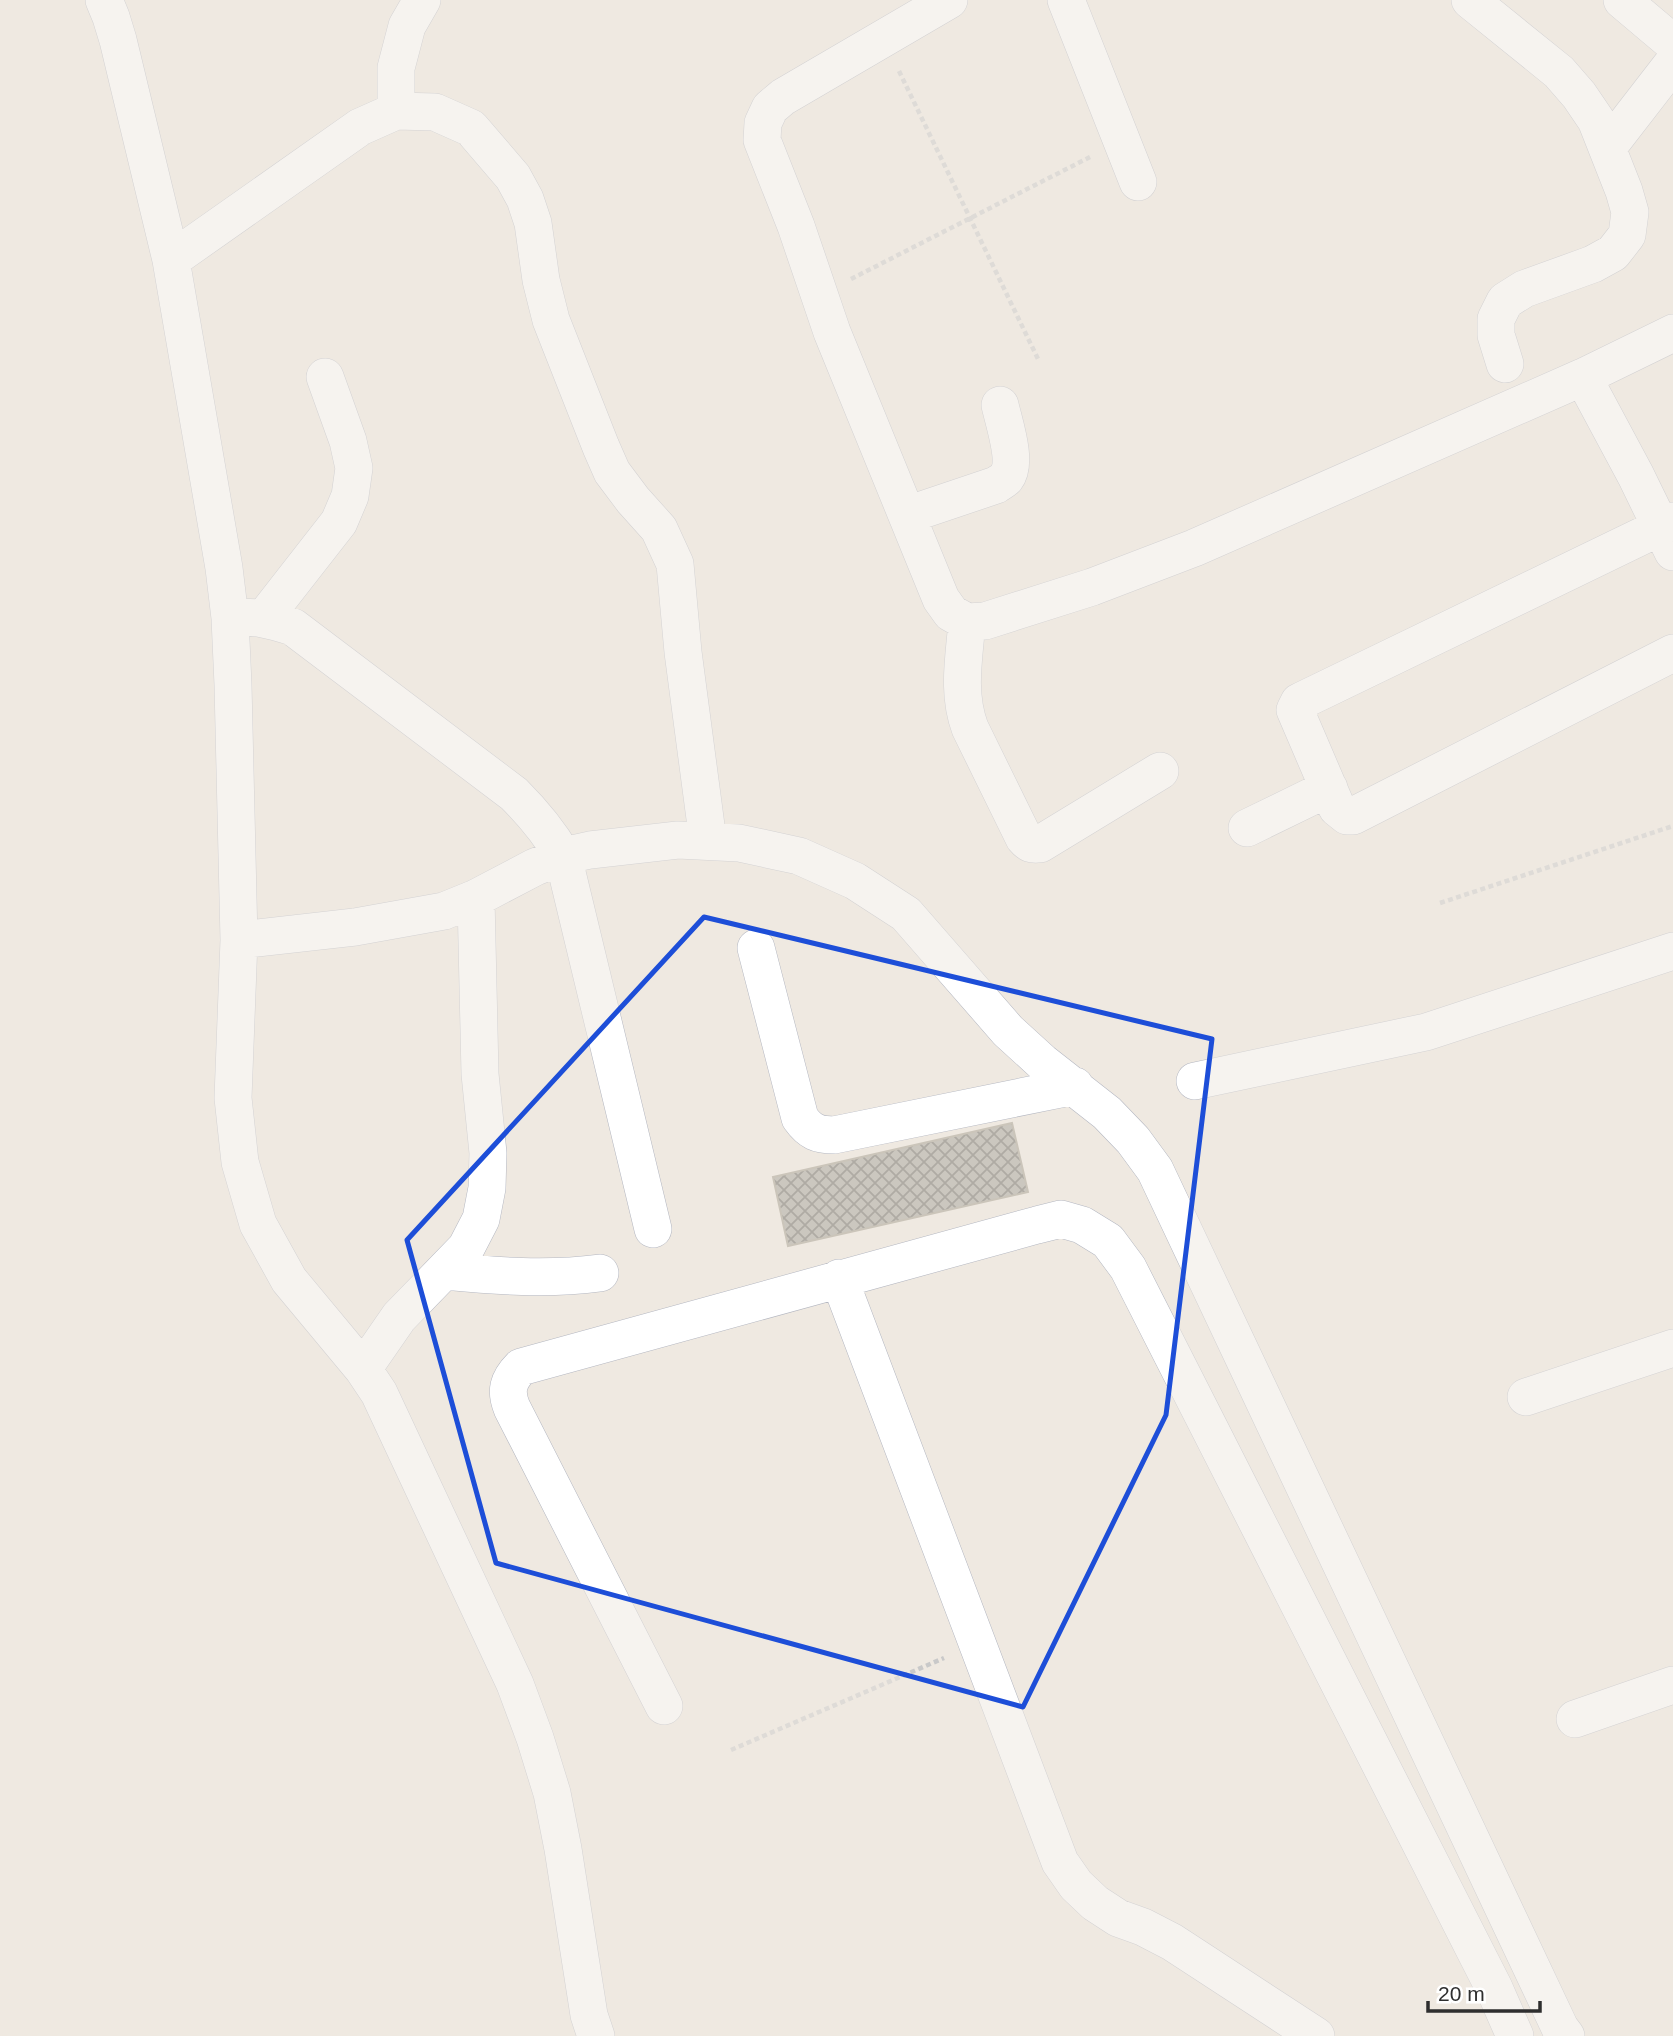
<svg xmlns="http://www.w3.org/2000/svg" width="1673" height="2036" viewBox="0 0 1673 2036" font-family="Helvetica,sans-serif">
<style>
.building{fill:url(#building-cross-hatch);stroke:#cbc5ba;stroke-width:2}
.lines{fill:none;stroke-linecap:round;stroke-linejoin:round}
.minor-casing{stroke:#b4b7c1;stroke-width:38}
.path{stroke:#c9c9c9;stroke-width:4.5;stroke-dasharray:5 3.5;stroke-linecap:butt}
.minor{stroke:#fff;stroke-width:37}
.marked{fill:none;stroke:#1d4ed8;stroke-width:5;stroke-linejoin:round}
</style>
<defs>
<pattern id="building-cross-hatch" width="8" height="8" patternUnits="userSpaceOnUse" patternTransform="scale(1.75)"><rect width="8" height="8" fill="#cbc7bf"/><path d="M0 0l8 8M0 8l8-8" fill="none" stroke="#afaba4"/></pattern>
</defs>
<rect width="100%" height="100%" fill="#efe9e1"/>
<path class="building" d="M 1012,1123 L 1028,1192 L 788,1246 L 773,1177 Z"/>
<g class="lines">
<g class="minor-casing">
<path id="minor" d="M 104,0 L 111,17 L 118,40 L 171,260 L 224,568 L 230,618 L 233,685 L 239,940 L 233,1098 L 240,1162 L 258,1224 L 289,1280 L 363,1369 L 379,1393 L 515,1684 L 535,1738 L 552,1793 L 563,1849 L 589,2015 L 596,2036
M 949,0 L 783,97 L 770,108 L 763,123 L 762,140 L 796,226 L 832,332 L 941,599 L 951,613 L 967,622 L 985,621 L 1092,587 L 1194,548 L 1583,377 L 1673,333
M 1066,0 L 1138,182
M 1470,0 L 1559,72 L 1579,95 L 1596,120 L 1624,191 L 1630,212 L 1627,235 L 1613,253 L 1593,264 L 1524,289 L 1505,301 L 1496,319 L 1496,335 L 1505,364
M 1622,0 L 1673,43
M 396,111 L 396,68 L 407,26 L 422,0
M 1608,147 L 1673,63
M 171,260 L 360,127 L 396,111 L 435,112 L 471,128 L 513,177 L 525,199 L 533,223 L 541,280 L 551,320 L 601,447 L 612,472 L 633,500 L 659,529 L 675,564 L 683,652 L 708,841
M 1583,377 L 1636,476 L 1673,552
M 907,515 L 996,485 C 999,483 1003,481 1006,478 C 1018,463 1004,423 1000,405
M 1673,521 L 1303,700 L 1299,702 L 1295,710 L 1337,808 L 1347,816 L 1353,816 L 1673,653
M 230,618 C 253,615 271,620 293,627 L 514,794 C 533,813 549,832 563,856 L 653,1229
M 264,618 L 339,522 L 350,496 L 354,468 L 348,441 L 325,377
M 967,622 C 964,658 957,693 970,728 L 1024,838 C 1029,844 1032,845 1040,844 L 1160,771
M 1247,828 L 1329,788
M 239,940 L 355,927 L 444,911 L 476,898 L 535,867 L 563,856 L 590,850 L 678,840 L 739,843 L 799,856 L 855,881 L 906,914 L 1008,1031 L 1042,1062 L 1107,1113 L 1133,1140 L 1155,1170 L 1560,2028 L 1566,2036
M 756,948 L 800,1118 C 810,1132 818,1135 834,1135 L 1075,1086
M 1195,1081 L 1426,1032 L 1673,951
M 444,1271 C 497,1276 547,1280 600,1273
M 839,1278 L 1060,1862 L 1076,1885 L 1095,1903 L 1118,1918 L 1143,1927 L 1172,1942 L 1316,2036
M 363,1369 L 399,1317 L 466,1248 L 481,1219 L 487,1188 L 488,1153 L 480,1074 L 476,898
M 1526,1397 L 1673,1348
M 664,1706 L 512,1408 C 505,1391 508,1380 521,1367 L 1037,1225 L 1061,1219 L 1082,1225 L 1108,1241 L 1128,1268 L 1494,1988 L 1515,2036
M 1575,1719 L 1673,1685"/>
</g>
<path class="path" d="M 899,71 L 1038,359
M 851,279 L 1090,157
M 1440,903 L 1673,826
M 731,1750 L 944,1658"/>
<use href="#minor" class="minor"/>
</g>
<path d="M0 0H1673V2036H0ZM 704,917 L 1212,1039 L 1166,1415 L 1023,1707 L 496,1563 L 407,1240 Z" fill="#efe9e1" fill-opacity=".55" fill-rule="evenodd"/>
<path class="marked" d="M 704,917 L 1212,1039 L 1166,1415 L 1023,1707 L 496,1563 L 407,1240 Z"/>
<path d="M1428 2001v10h112v-10" fill="none" stroke="#2e2e2e" stroke-width="3.5"/>
<text x="1438" y="2001" font-size="21" fill="#2e2e2e" stroke="#ffffff" stroke-width="5" paint-order="stroke">20 m</text>
</svg>
